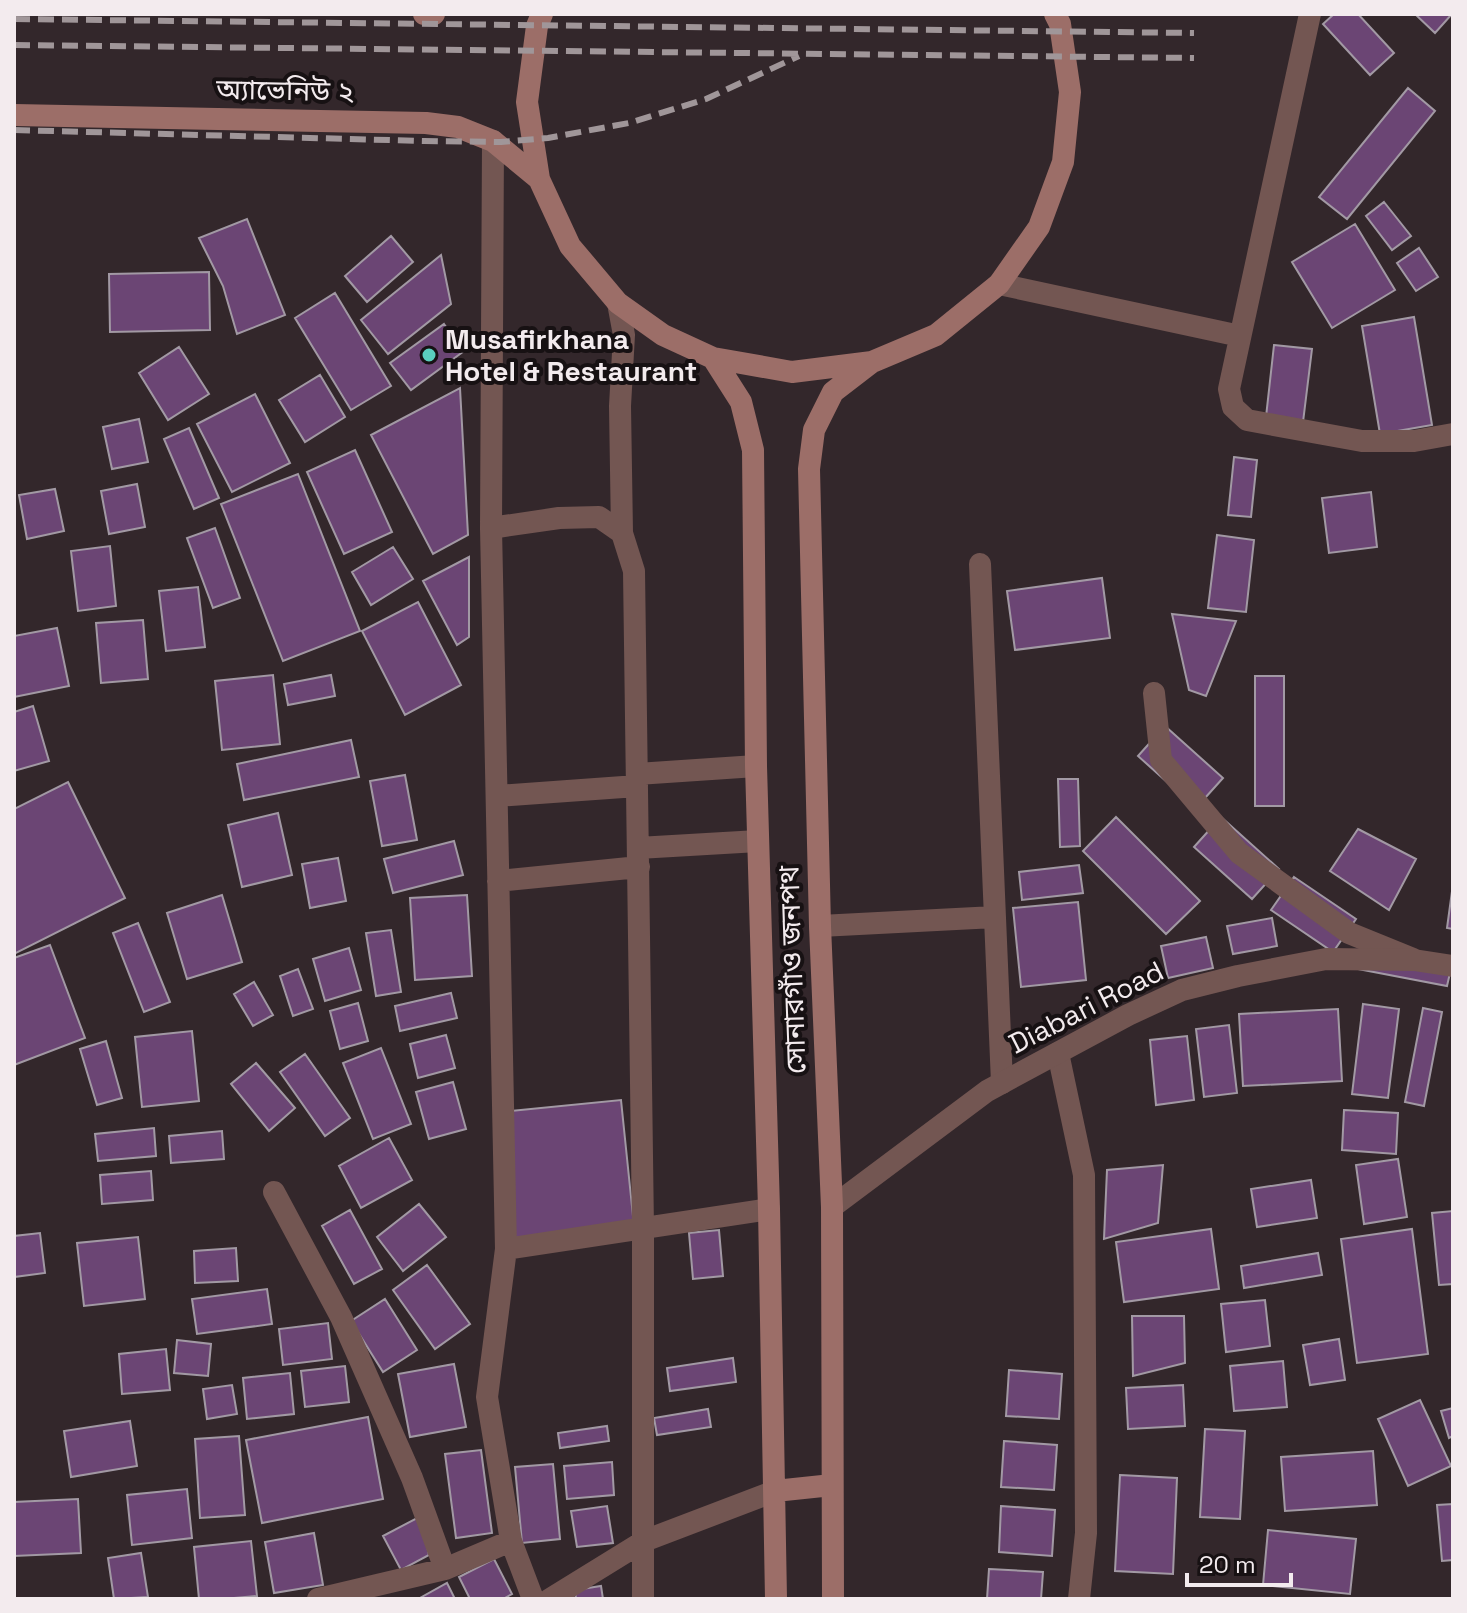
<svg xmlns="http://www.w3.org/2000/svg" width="1467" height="1613" viewBox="0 0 1467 1613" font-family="'Space Grotesk','Noto Sans Bengali',sans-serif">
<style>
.building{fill:#6b4574;stroke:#a299a4;stroke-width:2}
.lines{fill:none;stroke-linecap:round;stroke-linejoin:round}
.minor{stroke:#735652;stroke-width:22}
.tertiary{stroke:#735652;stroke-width:22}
.secondary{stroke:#9c6e68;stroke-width:22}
.rail{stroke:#a09699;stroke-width:6;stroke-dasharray:16 8;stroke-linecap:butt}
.poi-dot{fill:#5acebe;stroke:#171113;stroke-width:3}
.labels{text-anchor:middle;stroke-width:8;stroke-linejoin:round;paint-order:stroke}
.street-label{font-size:28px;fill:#f3ebee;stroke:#171113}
.poi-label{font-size:28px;font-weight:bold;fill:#f3ebee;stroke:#171113;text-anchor:start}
</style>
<rect width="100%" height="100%" fill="#33272b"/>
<path class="building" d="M 1334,14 L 1358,14 L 1394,53 L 1370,75 L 1323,24 Z
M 1415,14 L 1452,14 L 1435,33 Z
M 1408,88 L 1435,111 L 1347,219 L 1319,197 Z
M 1384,202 L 1411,236 L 1392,250 L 1366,216 Z
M 247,219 L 285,315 L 237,334 L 223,286 L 199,238 Z
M 1355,224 L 1395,290 L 1332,328 L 1292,262 Z
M 391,236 L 413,262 L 367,302 L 345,276 Z
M 1419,248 L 1438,277 L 1416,291 L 1397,263 Z
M 441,255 L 451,304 L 388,354 L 361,320 Z
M 209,272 L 210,330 L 110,332 L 109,274 Z
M 335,293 L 391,386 L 351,410 L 295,318 Z
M 1414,317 L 1432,425 L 1380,434 L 1362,326 Z
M 444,324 L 464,351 L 411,390 L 390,363 Z
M 1274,345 L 1312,349 L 1303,422 L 1266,417 Z
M 179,347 L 209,394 L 168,420 L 139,373 Z
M 320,375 L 345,417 L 305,442 L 279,400 Z
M 460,388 L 468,535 L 433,554 L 371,435 Z
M 255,394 L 290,463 L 232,492 L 197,424 Z
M 139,419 L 148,462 L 112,469 L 103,427 Z
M 189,428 L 219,498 L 194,509 L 164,439 Z
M 355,450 L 392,532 L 344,554 L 307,472 Z
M 1234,457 L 1257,460 L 1251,517 L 1228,515 Z
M 298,474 L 360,631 L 283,661 L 221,504 Z
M 137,484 L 145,527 L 109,534 L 101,491 Z
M 55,489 L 64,531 L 27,539 L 19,495 Z
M 1371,492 L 1377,547 L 1329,553 L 1322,498 Z
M 215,528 L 240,598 L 213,608 L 187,538 Z
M 1217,535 L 1254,540 L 1246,612 L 1208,608 Z
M 110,546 L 116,606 L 78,611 L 71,551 Z
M 393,547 L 413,579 L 371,605 L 352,572 Z
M 469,557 L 469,637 L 457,645 L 423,581 Z
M 1102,578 L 1110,638 L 1015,650 L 1007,591 Z
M 198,587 L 205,647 L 166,651 L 159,591 Z
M 418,602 L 461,685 L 405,715 L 362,631 Z
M 1172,614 L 1236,621 L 1206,696 L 1189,690 Z
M 143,620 L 148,679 L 101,683 L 96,623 Z
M 57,628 L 69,686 L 14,697 L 14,636 Z
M 273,675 L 280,744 L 222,750 L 215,681 Z
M 331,675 L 335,696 L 288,705 L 284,684 Z
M 1255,676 L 1284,676 L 1284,806 L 1255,806 Z
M 33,706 L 49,761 L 14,771 L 14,712 Z
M 1165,726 L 1223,778 L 1196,808 L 1138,756 Z
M 351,740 L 359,777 L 244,800 L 237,764 Z
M 405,775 L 417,840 L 382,846 L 370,781 Z
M 1058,779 L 1078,779 L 1080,846 L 1060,847 Z
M 68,782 L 125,898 L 14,954 L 14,809 Z
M 278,813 L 292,875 L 242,887 L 228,825 Z
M 1116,817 L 1200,901 L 1166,934 L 1083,851 Z
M 1221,817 L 1279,869 L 1252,899 L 1194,847 Z
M 1358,829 L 1416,859 L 1389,910 L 1330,871 Z
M 454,841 L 463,875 L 393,893 L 384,859 Z
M 338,858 L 346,901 L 310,908 L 302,864 Z
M 1079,865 L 1083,893 L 1022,900 L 1019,872 Z
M 1294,877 L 1356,919 L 1333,952 L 1271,910 Z
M 1453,884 L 1453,929 L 1447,928 Z
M 222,895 L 242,962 L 187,979 L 167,913 Z
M 467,895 L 472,976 L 415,980 L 410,898 Z
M 1078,902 L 1086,980 L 1021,987 L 1013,908 Z
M 1272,918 L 1277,946 L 1233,954 L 1227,926 Z
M 138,923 L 170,1002 L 144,1012 L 113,933 Z
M 391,930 L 401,992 L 376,996 L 366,933 Z
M 1206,937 L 1213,968 L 1168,978 L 1161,946 Z
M 50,945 L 85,1038 L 14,1065 L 14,958 Z
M 349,948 L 361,990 L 325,1001 L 313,959 Z
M 1452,964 L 1447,986 L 1358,969 Z
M 298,969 L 313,1009 L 293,1016 L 280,976 Z
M 254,982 L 273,1015 L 253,1026 L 234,994 Z
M 451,993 L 457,1018 L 400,1031 L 395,1006 Z
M 358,1003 L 368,1041 L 340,1049 L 330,1011 Z
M 1363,1004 L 1399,1009 L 1388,1098 L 1352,1094 Z
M 1423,1008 L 1442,1012 L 1424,1106 L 1405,1102 Z
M 1338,1009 L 1342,1081 L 1243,1086 L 1239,1014 Z
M 1229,1025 L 1237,1093 L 1204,1097 L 1196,1029 Z
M 192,1031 L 199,1101 L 142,1107 L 135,1037 Z
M 446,1035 L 455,1068 L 418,1078 L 410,1044 Z
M 1187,1036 L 1194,1100 L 1156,1105 L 1150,1040 Z
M 106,1041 L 122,1098 L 97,1105 L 80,1049 Z
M 381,1048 L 411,1124 L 373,1139 L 343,1063 Z
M 305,1054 L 350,1118 L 325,1136 L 280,1072 Z
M 256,1063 L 295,1108 L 269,1131 L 231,1084 Z
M 453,1082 L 466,1129 L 429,1139 L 416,1092 Z
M 621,1100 L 634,1226 L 514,1238 L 501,1112 Z
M 1344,1110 L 1398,1113 L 1396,1154 L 1342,1150 Z
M 154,1128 L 156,1156 L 98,1161 L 95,1134 Z
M 222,1131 L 224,1159 L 171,1163 L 169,1136 Z
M 389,1138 L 412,1180 L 361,1208 L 339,1166 Z
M 1398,1159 L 1407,1217 L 1364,1224 L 1356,1165 Z
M 1163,1165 L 1158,1223 L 1104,1239 L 1107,1170 Z
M 151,1171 L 153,1200 L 102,1204 L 100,1175 Z
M 1311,1180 L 1317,1218 L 1257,1227 L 1251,1189 Z
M 419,1204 L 446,1237 L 403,1271 L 377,1237 Z
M 350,1210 L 382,1269 L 354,1284 L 322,1226 Z
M 1453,1211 L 1453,1284 L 1439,1285 L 1432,1213 Z
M 1211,1229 L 1219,1289 L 1124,1302 L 1116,1242 Z
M 1412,1229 L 1428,1354 L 1357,1363 L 1341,1239 Z
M 719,1230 L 723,1276 L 693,1279 L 689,1233 Z
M 40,1233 L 45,1273 L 14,1277 L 14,1236 Z
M 138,1237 L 145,1299 L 84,1306 L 77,1243 Z
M 236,1248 L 238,1281 L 195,1283 L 194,1251 Z
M 1318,1253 L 1322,1275 L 1244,1288 L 1241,1266 Z
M 427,1265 L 470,1324 L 435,1349 L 393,1290 Z
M 267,1289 L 272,1324 L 197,1334 L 192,1299 Z
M 385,1299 L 417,1350 L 383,1372 L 351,1321 Z
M 1265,1300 L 1270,1346 L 1226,1352 L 1221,1304 Z
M 1132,1316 L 1184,1316 L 1185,1363 L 1133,1376 Z
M 328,1323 L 332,1359 L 283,1365 L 279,1329 Z
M 1339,1339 L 1345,1380 L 1310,1385 L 1303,1345 Z
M 177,1340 L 211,1344 L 208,1376 L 174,1373 Z
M 166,1349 L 170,1390 L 122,1394 L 119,1354 Z
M 733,1358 L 736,1382 L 670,1391 L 667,1368 Z
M 1283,1361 L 1287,1407 L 1234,1411 L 1230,1366 Z
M 454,1364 L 466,1427 L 410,1437 L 398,1374 Z
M 345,1366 L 349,1402 L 305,1407 L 301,1371 Z
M 1009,1370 L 1062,1374 L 1059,1419 L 1006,1416 Z
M 290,1373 L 294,1414 L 247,1419 L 243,1378 Z
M 232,1385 L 237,1414 L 207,1419 L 203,1389 Z
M 1183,1385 L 1185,1426 L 1128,1429 L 1126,1388 Z
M 1420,1400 L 1451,1466 L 1408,1486 L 1378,1419 Z
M 1453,1408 L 1453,1436 L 1449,1438 L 1441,1411 Z
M 708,1409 L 711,1427 L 657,1435 L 654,1418 Z
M 368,1417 L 383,1499 L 262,1523 L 246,1440 Z
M 130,1421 L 137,1466 L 71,1477 L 64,1431 Z
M 607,1426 L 609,1441 L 560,1448 L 558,1433 Z
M 1205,1429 L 1245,1431 L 1240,1519 L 1200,1517 Z
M 239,1436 L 245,1515 L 200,1518 L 195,1439 Z
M 1004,1441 L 1057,1445 L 1054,1490 L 1001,1487 Z
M 481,1450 L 492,1533 L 456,1538 L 445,1454 Z
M 1373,1451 L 1377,1505 L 1285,1511 L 1281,1457 Z
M 612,1462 L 614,1495 L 567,1499 L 564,1466 Z
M 553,1464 L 560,1539 L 522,1543 L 515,1467 Z
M 1120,1475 L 1177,1478 L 1173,1574 L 1115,1571 Z
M 187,1489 L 192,1538 L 132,1545 L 127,1495 Z
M 78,1499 L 81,1553 L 14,1556 L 14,1502 Z
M 1453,1504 L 1453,1560 L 1442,1561 L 1437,1505 Z
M 607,1506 L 613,1543 L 577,1547 L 571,1511 Z
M 1001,1506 L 1055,1510 L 1052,1556 L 999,1552 Z
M 421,1516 L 429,1555 L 401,1570 L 383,1536 Z
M 1268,1530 L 1356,1539 L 1350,1594 L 1263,1585 Z
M 314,1533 L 323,1585 L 274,1593 L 265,1542 Z
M 251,1541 L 257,1596 L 223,1599 L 199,1599 L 194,1547 Z
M 141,1553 L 148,1597 L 114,1599 L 108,1558 Z
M 494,1559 L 512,1594 L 503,1599 L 470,1599 L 459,1577 Z
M 989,1569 L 1043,1572 L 1041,1599 L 987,1599 Z
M 447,1583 L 455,1599 L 421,1599 L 420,1598 Z
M 601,1586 L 603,1599 L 576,1599 L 575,1590 Z"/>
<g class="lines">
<path class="minor" d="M 1310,14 L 1229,389 L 1233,407 L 1247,420 L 1362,441 L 1414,441 L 1453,434
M 493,141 L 491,528 L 506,1249 L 487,1397 L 511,1541 L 533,1599
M 999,284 L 1240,336
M 618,303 L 624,335 L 620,406 L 622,533
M 491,528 L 559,518 L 599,517 L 622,533 L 634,571 L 643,1229 L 643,1599
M 980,564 L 1002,1083
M 1154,693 L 1161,760 L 1239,853 L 1349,933 L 1413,959
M 637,774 L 756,766
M 497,796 L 637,786
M 638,848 L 758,841
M 498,881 L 639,867
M 820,926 L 995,917
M 1058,1053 L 1084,1175 L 1086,1533 L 1079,1599
M 274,1192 L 341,1317 L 412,1478 L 445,1569
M 506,1249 L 769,1209
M 318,1599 L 445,1569 L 511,1541
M 550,1599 L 644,1541 L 775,1491"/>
<path class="tertiary" d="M 832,1207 L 987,1091 L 1128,1015 L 1182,990 L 1238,976 L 1326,959 L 1414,960 L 1453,966"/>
<path class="secondary" d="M 424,14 L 434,14
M 542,14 L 537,26 L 527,102 L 539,179 L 570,246 L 618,303 L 663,335 L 713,358 L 792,372 L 872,362 L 936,335 L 999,284 L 1039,227 L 1063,162 L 1070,92 L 1060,24 L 1055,14
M 14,115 L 426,123 L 458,127 L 493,141 L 539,179
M 713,358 L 741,402 L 753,450 L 756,766 L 769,1209 L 776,1599
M 775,1491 L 832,1485
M 833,1599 L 832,1207 L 820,926 L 809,469 L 814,430 L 833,392 L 872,362"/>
<path class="rail" d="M 14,19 L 1194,33
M 14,45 L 1194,58
M 14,130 L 424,141 L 501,142 L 548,138 L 629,123 L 706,99 L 799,56"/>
</g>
<circle class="poi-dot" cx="429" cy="355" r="8"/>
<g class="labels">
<g class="street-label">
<text transform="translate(285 90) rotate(1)" y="10">অ্যাভেনিউ ২</text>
<text transform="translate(792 970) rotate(-92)" y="10">সোনারগাঁও জনপথ</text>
<text transform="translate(1086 1007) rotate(-27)" y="10">Diabari Road</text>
</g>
<g class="poi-label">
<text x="445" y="349">Musafirkhana<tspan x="445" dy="32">Hotel &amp; Restaurant</tspan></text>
</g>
</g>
<rect width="1467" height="1613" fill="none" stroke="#f3ebee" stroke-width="32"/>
<path d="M1187 1573v12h104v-12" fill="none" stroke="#f3ebee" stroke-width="4"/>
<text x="1199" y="1573" font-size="24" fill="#f3ebee" stroke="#171113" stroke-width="6" paint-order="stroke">20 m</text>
</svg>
